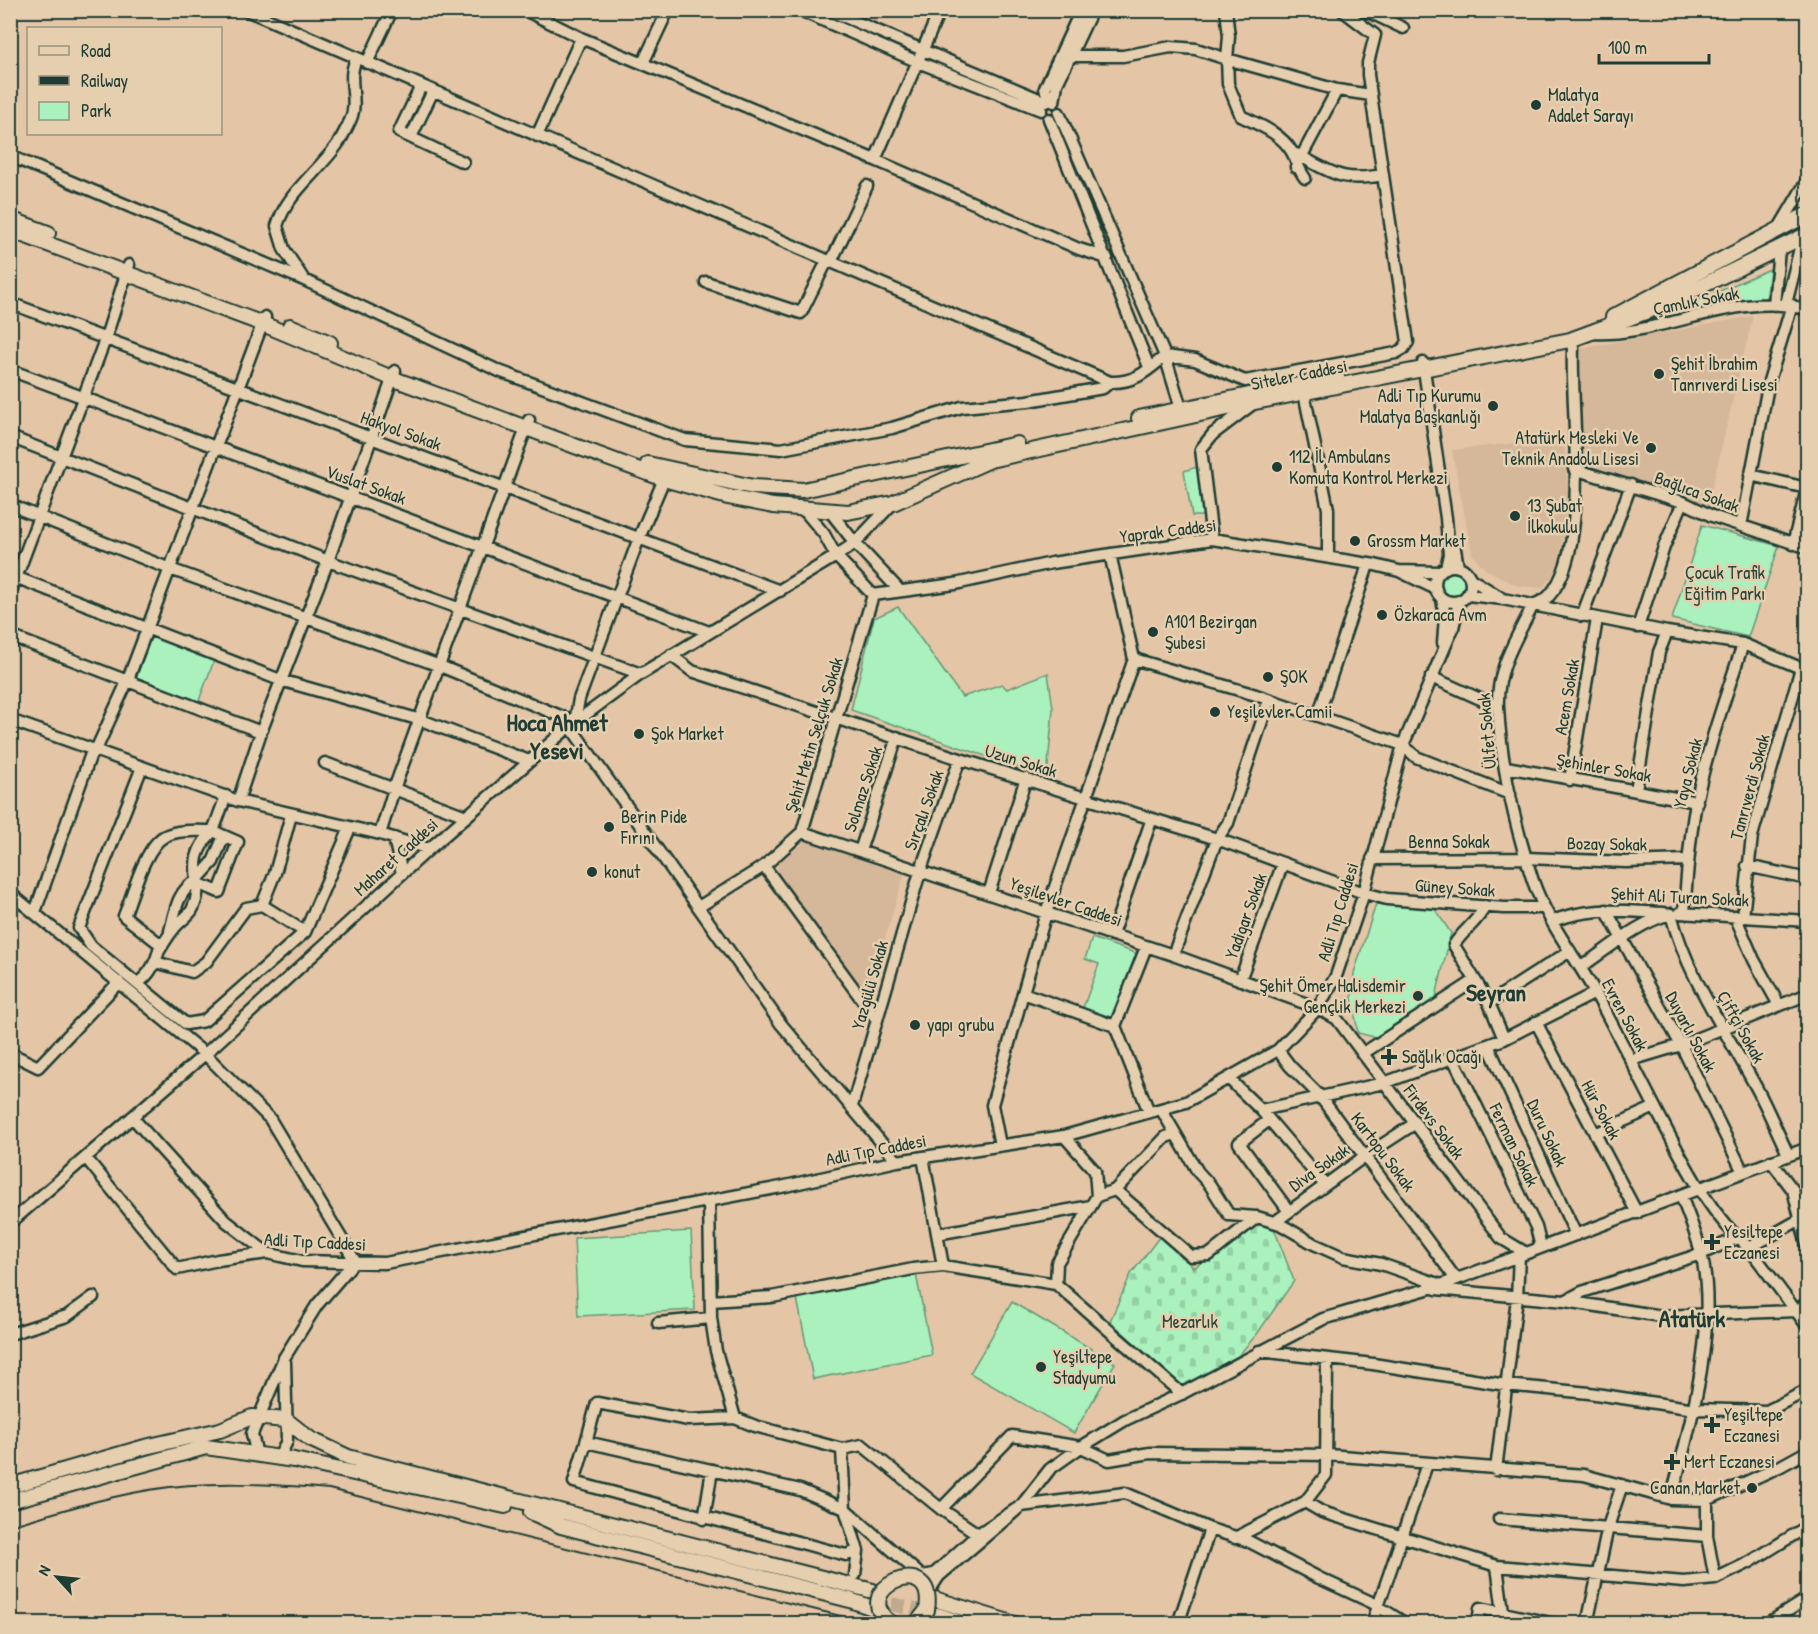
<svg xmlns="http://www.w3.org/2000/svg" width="1818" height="1634" viewBox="0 0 1818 1634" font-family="'Patrick Hand',sans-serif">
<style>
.built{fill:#d5b799}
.green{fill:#abf1bd;stroke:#659778;stroke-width:1.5}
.cemetery{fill:url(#cemetery-stones);stroke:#659778;stroke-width:1.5}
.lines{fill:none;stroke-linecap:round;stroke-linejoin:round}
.major-tunnel{stroke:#bdaa8f;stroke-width:14;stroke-dasharray:14 7;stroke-linecap:butt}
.minor-casing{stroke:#1f3d34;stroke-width:15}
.major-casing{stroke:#1f3d34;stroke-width:18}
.minor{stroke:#e6cfaf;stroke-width:10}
.major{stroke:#e6cfaf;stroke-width:14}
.rail{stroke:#1f3d34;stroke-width:2}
.major-bridge-casing{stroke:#1f3d34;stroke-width:18;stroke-linecap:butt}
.major-bridge{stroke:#e6cfaf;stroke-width:14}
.poi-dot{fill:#1f3d34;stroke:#e6cfaf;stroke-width:2}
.labels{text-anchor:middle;stroke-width:5;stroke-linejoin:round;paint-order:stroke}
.poi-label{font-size:18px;fill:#1f3d34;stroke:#e6cfaf;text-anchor:start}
.street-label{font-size:18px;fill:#1f3d34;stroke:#e6cfaf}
.park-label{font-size:18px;fill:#26463b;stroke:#e6cfaf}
.district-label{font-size:24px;font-weight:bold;fill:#1f3d34;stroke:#e6cfaf}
</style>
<defs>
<pattern id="cemetery-stones" width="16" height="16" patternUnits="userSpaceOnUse" patternTransform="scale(1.5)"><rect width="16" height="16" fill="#abf1bd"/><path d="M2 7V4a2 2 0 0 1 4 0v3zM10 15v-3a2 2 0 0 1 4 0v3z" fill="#93d0a3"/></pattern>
</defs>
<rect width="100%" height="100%" fill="#e4c5a6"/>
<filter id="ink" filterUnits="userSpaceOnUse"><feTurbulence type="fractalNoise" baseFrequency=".0167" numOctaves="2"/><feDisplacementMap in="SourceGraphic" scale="12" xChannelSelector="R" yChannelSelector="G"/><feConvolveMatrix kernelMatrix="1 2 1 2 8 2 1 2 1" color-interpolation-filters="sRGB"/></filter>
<g filter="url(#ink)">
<path class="built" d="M 1753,316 L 1707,508 L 1582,461 L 1579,349 Z
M 1564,438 L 1568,493 L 1560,557 L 1553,575 L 1542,588 L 1518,586 L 1485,569 L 1472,554 L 1452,450 Z
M 807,840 L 905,872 L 869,990 L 857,982 L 776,874 L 779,861 Z"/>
<path class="green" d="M 1770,269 L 1766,301 L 1651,321 Z
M 1197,467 L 1207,516 L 1192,516 L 1184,471 Z
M 1702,525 L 1779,546 L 1748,637 L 1672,619 Z
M1441 584a12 12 0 1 1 24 0a12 12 0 1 1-24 0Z
M 898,607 L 962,697 L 1002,684 L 1007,689 L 1048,673 L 1053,708 L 1047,777 L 851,710 L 874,618 Z
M 152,634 L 215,658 L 198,703 L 136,679 Z
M 1376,904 L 1434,908 L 1451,933 L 1435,1001 L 1378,1038 L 1358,1033 L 1352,998 L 1354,973 Z
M 1092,938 L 1138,954 L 1113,1016 L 1107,1018 L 1083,1008 L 1099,964 L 1085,959 Z
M 691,1231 L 695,1310 L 578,1316 L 574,1238 Z
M 916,1274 L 932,1355 L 813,1379 L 797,1298 Z
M 1012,1302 L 1115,1363 L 1074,1433 L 970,1373 Z"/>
<path class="cemetery" d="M 1257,1221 L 1273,1226 L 1294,1281 L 1257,1334 L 1238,1356 L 1183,1387 L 1110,1321 L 1131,1274 L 1160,1236 L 1194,1268 Z"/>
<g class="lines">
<path class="major-tunnel" d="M 871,1599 L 936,1615"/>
<g class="minor-casing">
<path id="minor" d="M 246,10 L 1110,382 C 1135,383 1147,371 1165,356 L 1181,408
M 525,10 L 581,38 L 875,160 L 940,10
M 799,10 L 918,62 L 1041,110
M 828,10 L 1046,102
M 1226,10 L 1229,36 L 1227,59 L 1337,90
M 1365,10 L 1403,28
M 1070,56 L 1123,56 L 1171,47 L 1196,49 L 1227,59 L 1228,84 L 1241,116 C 1259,125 1281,133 1292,152 C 1297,161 1298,169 1305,178
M 367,63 L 392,10
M 643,63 L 668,10
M 421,86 L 399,132 L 463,162
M 1049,101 L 1045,88 L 1081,10
M 1054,102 L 1057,84 L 1092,10
M 1059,113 L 1165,356 L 1195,360 L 1245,381 L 1396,353 L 1403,349 L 1408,342 L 1368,75 L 1368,63 L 1375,35 L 1342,10
M 1049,119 L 1149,367
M 537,136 L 581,38
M 411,137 L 433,91
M 1296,154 C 1332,172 1340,183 1383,175
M 10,156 L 304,280 L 499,371 L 685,440 L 781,449 L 892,428 L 962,407 L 1028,401 L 1103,388 L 1110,382
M 875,160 L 1079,249 L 1107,258
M 1296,167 L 1337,90 L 1371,95
M 1779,228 L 1808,179
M 831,262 L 867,186
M 304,280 L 284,249 L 277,226 C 287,193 317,173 337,145 C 342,138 346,129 350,121 C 360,100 345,78 357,58
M 706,282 L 801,313 L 827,261
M 10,303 L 780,591
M 1786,304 L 1803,236
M 1774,305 L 1779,249
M 1591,333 C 1659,338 1741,288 1808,310
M 1423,363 L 1446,518 L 1449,554 L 1446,568
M 10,370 L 709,632
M 1304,393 L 1328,509 L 1328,557
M 10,437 L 328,561 L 641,674
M 1574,469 L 1683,502 L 1712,516 L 1808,548
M 1750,475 L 1807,488
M 10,505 L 170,569 L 440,666 L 575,722 L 579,699 L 639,538 L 664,479
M 804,510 L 824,534 L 836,556 L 873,595
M 829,510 L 855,543 L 900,591
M 1741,526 L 1769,381 L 1792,305
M 1212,539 L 1201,449 L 1213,434 L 1254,403
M 1454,543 L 1458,567
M 1793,544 L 1808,485
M 1110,554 L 1134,659 L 1256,695 L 1403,745 L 1416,757 L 1510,794
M1435 584a18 18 0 1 1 36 0a18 18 0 1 1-36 0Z
M 1399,571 L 1440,572
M 10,575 L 280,680 L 421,720 L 529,761
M 1471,579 L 1500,597
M 10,594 L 106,337 L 129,265
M 873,595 L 955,584 L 1052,563 L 1212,539 L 1375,565 L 1399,571 L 1436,589
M 1468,595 L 1503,599 L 1667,632 L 1743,644 L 1808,671
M 1442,599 L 1445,617 L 1443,643
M 1533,605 C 1517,638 1496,669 1498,707 C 1501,765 1515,826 1533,881 C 1547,921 1574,955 1595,992 C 1618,1035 1640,1078 1662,1121 C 1686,1166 1709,1214 1749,1248 L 1808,1327
M 1533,605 C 1538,603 1545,600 1549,596 C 1592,549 1570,411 1573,348 L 1570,340
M 1582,616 L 1631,485
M 1638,627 L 1664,547 L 1683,502
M 10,636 L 261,732
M 671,655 L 692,671 L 960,759 L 1217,839 L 1364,893 L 1387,899 L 1504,908 L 1544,908
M 1431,677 L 1498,707
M 1318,716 L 1368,565
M 10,720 L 238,801 L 380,834 L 429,849
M 570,726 L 781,1024 L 897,1161
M 95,752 L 127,682 L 265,317
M 325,763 L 466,816
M 142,767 L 79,928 L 91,946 L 186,1024 L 204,1021 L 305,932 L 350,828
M 1506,767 L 1697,802
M 1570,780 L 1597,619
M 1636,790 L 1659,652 L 1667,632
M 238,801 L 261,732 L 328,561 L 395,371
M 802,832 L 1173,955 L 1318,1008 L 1337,1019 L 1501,1238 L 1526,1253
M 380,834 L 394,789 L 529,420
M 394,838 L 402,874
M 860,851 L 897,737
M 1372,859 L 1526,858 L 1626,862 L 1688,860
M 764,866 L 877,1020
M 1747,866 L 1808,879
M 10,893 L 205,1054 L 270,1119 L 355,1261 L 317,1305 L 284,1358 L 252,1434 L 257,1455
M 989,893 L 1026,778
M 262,905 L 305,932
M 700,906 L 764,866 L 802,832 L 873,595
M 1485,906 C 1478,922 1463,930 1454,945 L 1489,1003 L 1504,1039
M 1606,910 L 1681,1045 L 1743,1172
M 35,912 L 92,751
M 1680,913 L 1808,921
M 1684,913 C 1687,876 1689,839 1696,803 C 1707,749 1726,696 1743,644
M 1735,916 L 1754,960 L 1779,1005
M 1743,917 L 1752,836 L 1801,668
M 1552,921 C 1593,906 1622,911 1664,913
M 170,931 C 175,913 177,891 195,882
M 1112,935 L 1151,821
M 1146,947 L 1115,1026 L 1149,1112
M 159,951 C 165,941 170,932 178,924 C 183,919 189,915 192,910 C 208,880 180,865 213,831 L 238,842 L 219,892 L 195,882 L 213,862 L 224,836
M 1173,955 L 1217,839 L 1228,823 L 1269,700
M 155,962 L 192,972 L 206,962 L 246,908 L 262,905 L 275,873 L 291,815
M 1581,967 C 1608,949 1640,921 1671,914 C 1687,976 1726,1031 1756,1087 C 1768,1109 1777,1132 1788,1154
M 1240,980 L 1283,863
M 137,983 C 150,976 158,959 160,944 L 124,916 C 133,894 145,846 165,836 C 178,829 199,831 213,831 L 226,796
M 1023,993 L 1115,1026
M 1489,1003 L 1570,951
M 1536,1022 L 1637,1213
M 1488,1045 L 1576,1235
M 1278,1050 L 1290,1066 L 1319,1095 L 1456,1279
M 10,1053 L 38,1067 L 119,982
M 1362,1054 L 1474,981
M 1453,1058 L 1536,1227 L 1541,1247
M 1631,1060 L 1681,1045 L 1808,994
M 1229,1079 L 1261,1110 L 1325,1185
M 852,1106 L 920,872 L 960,759
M 1161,1109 L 1198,1172 L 1210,1185 L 1229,1215 L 1256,1217
M 1261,1110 L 1384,1083 L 1504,1039 L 1595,993
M 132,1117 L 226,1221 L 267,1253
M 1269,1120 L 1239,1143 L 1288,1210
M 1175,1134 L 1166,1137 L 1115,1190 L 1097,1196 L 1057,1263 L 1056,1284 L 1182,1394
M 1595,1134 L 1655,1107
M 1064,1136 L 1095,1171 L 1097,1196
M 1000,1145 L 992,1105 L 1023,993 L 1046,913 L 1134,659
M 923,1157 L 943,1266
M 86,1158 L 177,1269 L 218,1260 L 267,1253 L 302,1261 L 385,1263 L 781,1187 L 897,1161 L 1064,1136 L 1186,1102 L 1278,1050 L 1318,1008 L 1336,976 L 1364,893 L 1403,745 L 1453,628 L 1459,602
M 1771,1161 L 1793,1190 L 1808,1249
M 1115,1190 L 1191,1256 L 1209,1255 L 1257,1217 L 1280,1224 L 1314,1244 L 1343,1257 L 1381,1264 L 1441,1285
M 709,1201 L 711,1318 L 716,1351 L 735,1418
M 1275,1222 L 1365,1156 L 1414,1124
M 10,1223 L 205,1054 L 429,849 L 570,726 L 641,674 L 836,556 L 855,543 L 893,503
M 937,1234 L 1091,1206
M 1749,1248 L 1806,1216
M 1436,1289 L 1565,1301 L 1661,1316 L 1796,1311 L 1808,1302
M 711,1301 L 772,1297 L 913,1269 L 943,1266 L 1056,1284
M 1565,1301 L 1582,1292 L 1701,1254 L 1737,1238
M 658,1323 L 711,1318
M 10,1334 L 67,1316 L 93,1297
M 1259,1351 L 1373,1364 L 1506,1385 L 1589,1393 L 1695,1409 L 1767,1411 L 1808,1390
M 597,1403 L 689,1420 L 735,1418 L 755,1426 L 842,1449 L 845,1509 L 800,1490 L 586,1442 Z
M 586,1442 L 574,1482 L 846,1555 L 858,1551 L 845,1509
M 842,1449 L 862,1445 L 941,1509 L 978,1534
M 279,1458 L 287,1441 L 285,1362
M 1496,1470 L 1517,1298 L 1519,1255
M 1671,1499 C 1690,1428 1719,1325 1701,1253 C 1696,1233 1688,1214 1681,1196
M 1707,1500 L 1707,1536 L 1715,1579
M 1305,1502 L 1322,1512 L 1497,1566 L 1684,1582 L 1715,1579 L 1750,1562 L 1808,1526
M 1021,1506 L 1050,1469 L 1081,1447 L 1125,1420 L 1179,1395 L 1323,1319 L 1441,1285 L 1808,1148
M 1021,1506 L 1125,1493 L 1210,1529 L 1248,1541 L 1319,1578 L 1373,1603 L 1406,1624
M 845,1509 L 917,1572
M 941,1509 L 1012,1436 L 1081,1447 L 1109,1460 L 1150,1453 L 1328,1455 L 1584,1475 L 1671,1499 L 1707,1500 L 1779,1467 L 1808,1451
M 704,1519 L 712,1470
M 1499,1519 L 1707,1536
M 1235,1538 L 1305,1502 L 1326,1475 L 1327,1359
M 1497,1566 L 1503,1612
M 855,1575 L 858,1551
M 911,1578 L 934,1574 L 978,1534 L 1021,1506 L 939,1576 L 927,1594
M 1178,1624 L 1210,1529
M 1372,1624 L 1427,1464
M 1478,1624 L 1480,1608 L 1555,1624
M 1587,1624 L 1608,1527 L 1622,1485
M 1767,1624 L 1808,1598"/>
</g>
<g class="major-casing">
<path id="major" d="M 10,219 L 48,233
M 10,230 L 263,324 L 394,379 L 664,479 L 728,497 L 773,506 L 848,512 L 893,503 L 990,460 L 1255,402 L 1570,340 L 1659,307 L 1808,234
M 1613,317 L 1808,214
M 290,326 L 330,343
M 1139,418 L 1337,377
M 648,464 L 753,487 L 803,490 L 1017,444
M 10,1486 L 145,1447 L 220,1430 L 252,1417 L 286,1420 L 310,1439 L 348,1457 L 873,1591
M 10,1501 L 206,1447 L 294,1460 L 505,1506
M 531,1512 L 561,1526 L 850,1600 L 881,1611
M 928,1597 L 1015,1624
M 937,1615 L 965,1624
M 918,1623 L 931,1624"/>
</g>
<use href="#minor" class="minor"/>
<use href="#major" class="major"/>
<path class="rail" d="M 10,1526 C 56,1512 102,1498 149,1490 C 209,1480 269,1484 329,1489 L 873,1624"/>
<g class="major-bridge-casing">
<path id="major-bridge" d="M 892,1624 C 844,1591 937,1548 927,1610 L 916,1624"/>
</g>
<use href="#major-bridge" class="major-bridge"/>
</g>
</g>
<g class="poi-dot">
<circle cx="1536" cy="105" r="6"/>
<circle cx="1659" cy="374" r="6"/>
<circle cx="1493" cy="406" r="6"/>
<circle cx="1651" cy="448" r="6"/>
<circle cx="1277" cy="467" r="6"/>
<circle cx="1515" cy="516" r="6"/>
<circle cx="1355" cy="541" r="6"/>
<circle cx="1382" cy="615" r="6"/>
<circle cx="1153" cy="632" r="6"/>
<circle cx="1268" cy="677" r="6"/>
<circle cx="1215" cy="712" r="6"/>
<circle cx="639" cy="734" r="6"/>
<circle cx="609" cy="827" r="6"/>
<circle cx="592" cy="872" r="6"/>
<circle cx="1418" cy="996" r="6"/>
<circle cx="915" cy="1025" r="6"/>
<path d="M1386 1048h6v6h6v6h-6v6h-6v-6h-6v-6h6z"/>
<path d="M1709 1233h6v6h6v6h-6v6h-6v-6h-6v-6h6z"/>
<circle cx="1041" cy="1367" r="6"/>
<path d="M1709 1416h6v6h6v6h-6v6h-6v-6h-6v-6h6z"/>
<path d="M1669 1453h6v6h6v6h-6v6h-6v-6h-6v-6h6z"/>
<circle cx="1752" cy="1488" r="6"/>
</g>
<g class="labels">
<g class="poi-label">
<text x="1548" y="101">Malatya<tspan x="1548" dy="21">Adalet Sarayı</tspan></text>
<text x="1671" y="370">Şehit İbrahim<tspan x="1671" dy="21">Tanrıverdi Lisesi</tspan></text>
<text x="1481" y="402" text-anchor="end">Adli Tıp Kurumu<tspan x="1481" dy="21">Malatya Başkanlığı</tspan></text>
<text x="1639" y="444" text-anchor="end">Atatürk Mesleki Ve<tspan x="1639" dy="21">Teknik Anadolu Lisesi</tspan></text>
<text x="1289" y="463">112 İl Ambulans<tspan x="1289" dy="21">Komuta Kontrol Merkezi</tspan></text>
<text x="1527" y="512">13 Şubat<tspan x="1527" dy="21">İlkokulu</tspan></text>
<text x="1367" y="547">Grossm Market</text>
<text x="1394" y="621">Özkaraca Avm</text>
<text x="1165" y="628">A101 Bezirgan<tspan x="1165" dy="21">Şubesi</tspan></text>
<text x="1280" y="683">ŞOK</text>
<text x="1227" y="718">Yeşilevler Camii</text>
<text x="651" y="740">Şok Market</text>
<text x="621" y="823">Berin Pide<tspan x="621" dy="21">Fırını</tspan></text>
<text x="604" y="878">konut</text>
<text x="1406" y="992" text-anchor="end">Şehit Ömer Halisdemir<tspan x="1406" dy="21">Gençlik Merkezi</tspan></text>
<text x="927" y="1031">yapı grubu</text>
<text x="1402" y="1063">Sağlık Ocağı</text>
<text x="1724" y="1238">Yesiltepe<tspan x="1724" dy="21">Eczanesi</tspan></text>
<text x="1053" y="1363">Yeşiltepe<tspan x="1053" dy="21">Stadyumu</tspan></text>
<text x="1724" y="1421">Yeşiltepe<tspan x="1724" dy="21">Eczanesi</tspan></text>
<text x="1684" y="1468">Mert Eczanesi</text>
<text x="1740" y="1494" text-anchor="end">Canan Market</text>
</g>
<g class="street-label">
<text transform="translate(1696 301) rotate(-11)" y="6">Çamlık Sokak</text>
<text transform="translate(1299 375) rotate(-11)" y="6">Siteler Caddesi</text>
<text transform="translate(401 431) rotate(20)" y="6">Hakyol Sokak</text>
<text transform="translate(366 485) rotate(20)" y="6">Vuslat Sokak</text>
<text transform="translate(1697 492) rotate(20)" y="6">Bağlıca Sokak</text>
<text transform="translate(1168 531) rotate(-7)" y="6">Yaprak Caddesi</text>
<text transform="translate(1567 697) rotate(-80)" y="6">Acem Sokak</text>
<text transform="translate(1487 731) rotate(-95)" y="6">Ülfet Sokak</text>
<text transform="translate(814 735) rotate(-73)" y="6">Şehit Metin Selçuk Sokak</text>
<text transform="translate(1021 761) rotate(17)" y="6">Uzun Sokak</text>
<text transform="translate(1604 768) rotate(10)" y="6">Şehinler Sokak</text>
<text transform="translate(1688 773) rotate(-76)" y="6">Yaya Sokak</text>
<text transform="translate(1750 787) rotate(-75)" y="6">Tanrıverdi Sokak</text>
<text transform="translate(863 789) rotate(-72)" y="6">Solmaz Sokak</text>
<text transform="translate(924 810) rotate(-70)" y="6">Sırçalı Sokak</text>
<text x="1449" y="848">Benna Sokak</text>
<text transform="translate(1607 844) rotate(1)" y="6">Bozay Sokak</text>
<text transform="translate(396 857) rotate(-42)" y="6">Maharet Caddesi</text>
<text transform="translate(1455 888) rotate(4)" y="6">Güney Sokak</text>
<text transform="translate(1680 897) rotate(3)" y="6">Şehit Ali Turan Sokak</text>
<text transform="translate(1066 902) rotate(19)" y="6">Yeşilevler Caddesi</text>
<text transform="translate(1338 912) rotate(-73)" y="6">Adli Tıp Caddesi</text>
<text transform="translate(1246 916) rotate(-70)" y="6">Yadigar Sokak</text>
<text transform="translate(870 985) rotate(-74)" y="6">Yazgülü Sokak</text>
<text transform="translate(1625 1015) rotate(62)" y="6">Evren Sokak</text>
<text transform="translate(1741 1027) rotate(61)" y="6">Çiftçi Sokak</text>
<text transform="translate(1691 1032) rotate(62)" y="6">Duyarlı Sokak</text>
<text transform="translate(1601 1110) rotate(62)" y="6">Hür Sokak</text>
<text transform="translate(1434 1122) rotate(53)" y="6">Firdevs Sokak</text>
<text transform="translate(1547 1133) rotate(65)" y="6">Duru Sokak</text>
<text transform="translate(1514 1145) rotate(64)" y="6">Ferman Sokak</text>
<text transform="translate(876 1150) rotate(-11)" y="6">Adli Tıp Caddesi</text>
<text transform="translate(1383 1152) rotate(53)" y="6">Kartopu Sokak</text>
<text transform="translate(1319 1168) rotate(-35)" y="6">Diva Sokak</text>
<text transform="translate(315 1242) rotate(3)" y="6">Adli Tıp Caddesi</text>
</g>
<g class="park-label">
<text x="1725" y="579">Çocuk Trafik<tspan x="1725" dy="21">Eğitim Parkı</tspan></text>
<text x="1190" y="1328">Mezarlık</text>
</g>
<g class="district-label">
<text x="557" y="731">Hoca Ahmet<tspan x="557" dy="28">Yesevi</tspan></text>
<text x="1496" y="1001">Seyran</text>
<text x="1692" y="1327">Atatürk</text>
</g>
</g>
<rect width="1818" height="1634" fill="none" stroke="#e6cfaf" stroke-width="36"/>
<rect x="18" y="18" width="1782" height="1598" fill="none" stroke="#1f3d34" stroke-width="2" filter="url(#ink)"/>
<rect x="27" y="27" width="195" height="108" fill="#e6cfaf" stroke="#96957e" stroke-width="1.5"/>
<rect x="39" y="46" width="30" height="9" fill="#e6cfaf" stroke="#96957e" stroke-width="1.5"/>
<text x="81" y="57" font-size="18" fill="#1f3d34">Road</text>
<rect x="39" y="76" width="30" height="9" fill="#1f3d34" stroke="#96957e" stroke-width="1.5"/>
<text x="81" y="87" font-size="18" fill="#1f3d34">Railway</text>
<rect x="39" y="102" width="30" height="18" fill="#abf1bd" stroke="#96957e" stroke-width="1.5"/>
<text x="81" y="117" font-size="18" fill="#1f3d34">Park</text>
<g transform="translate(57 1577) rotate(297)" stroke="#e6cfaf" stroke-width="4.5" paint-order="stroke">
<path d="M0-4.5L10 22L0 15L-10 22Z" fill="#1f3d34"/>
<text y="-9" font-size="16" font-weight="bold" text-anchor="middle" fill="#1f3d34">N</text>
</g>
<path d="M1599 54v9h110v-9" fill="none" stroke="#1f3d34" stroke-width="3"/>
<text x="1608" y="54" font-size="18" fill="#1f3d34" stroke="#e6cfaf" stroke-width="4.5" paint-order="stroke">100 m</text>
</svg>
